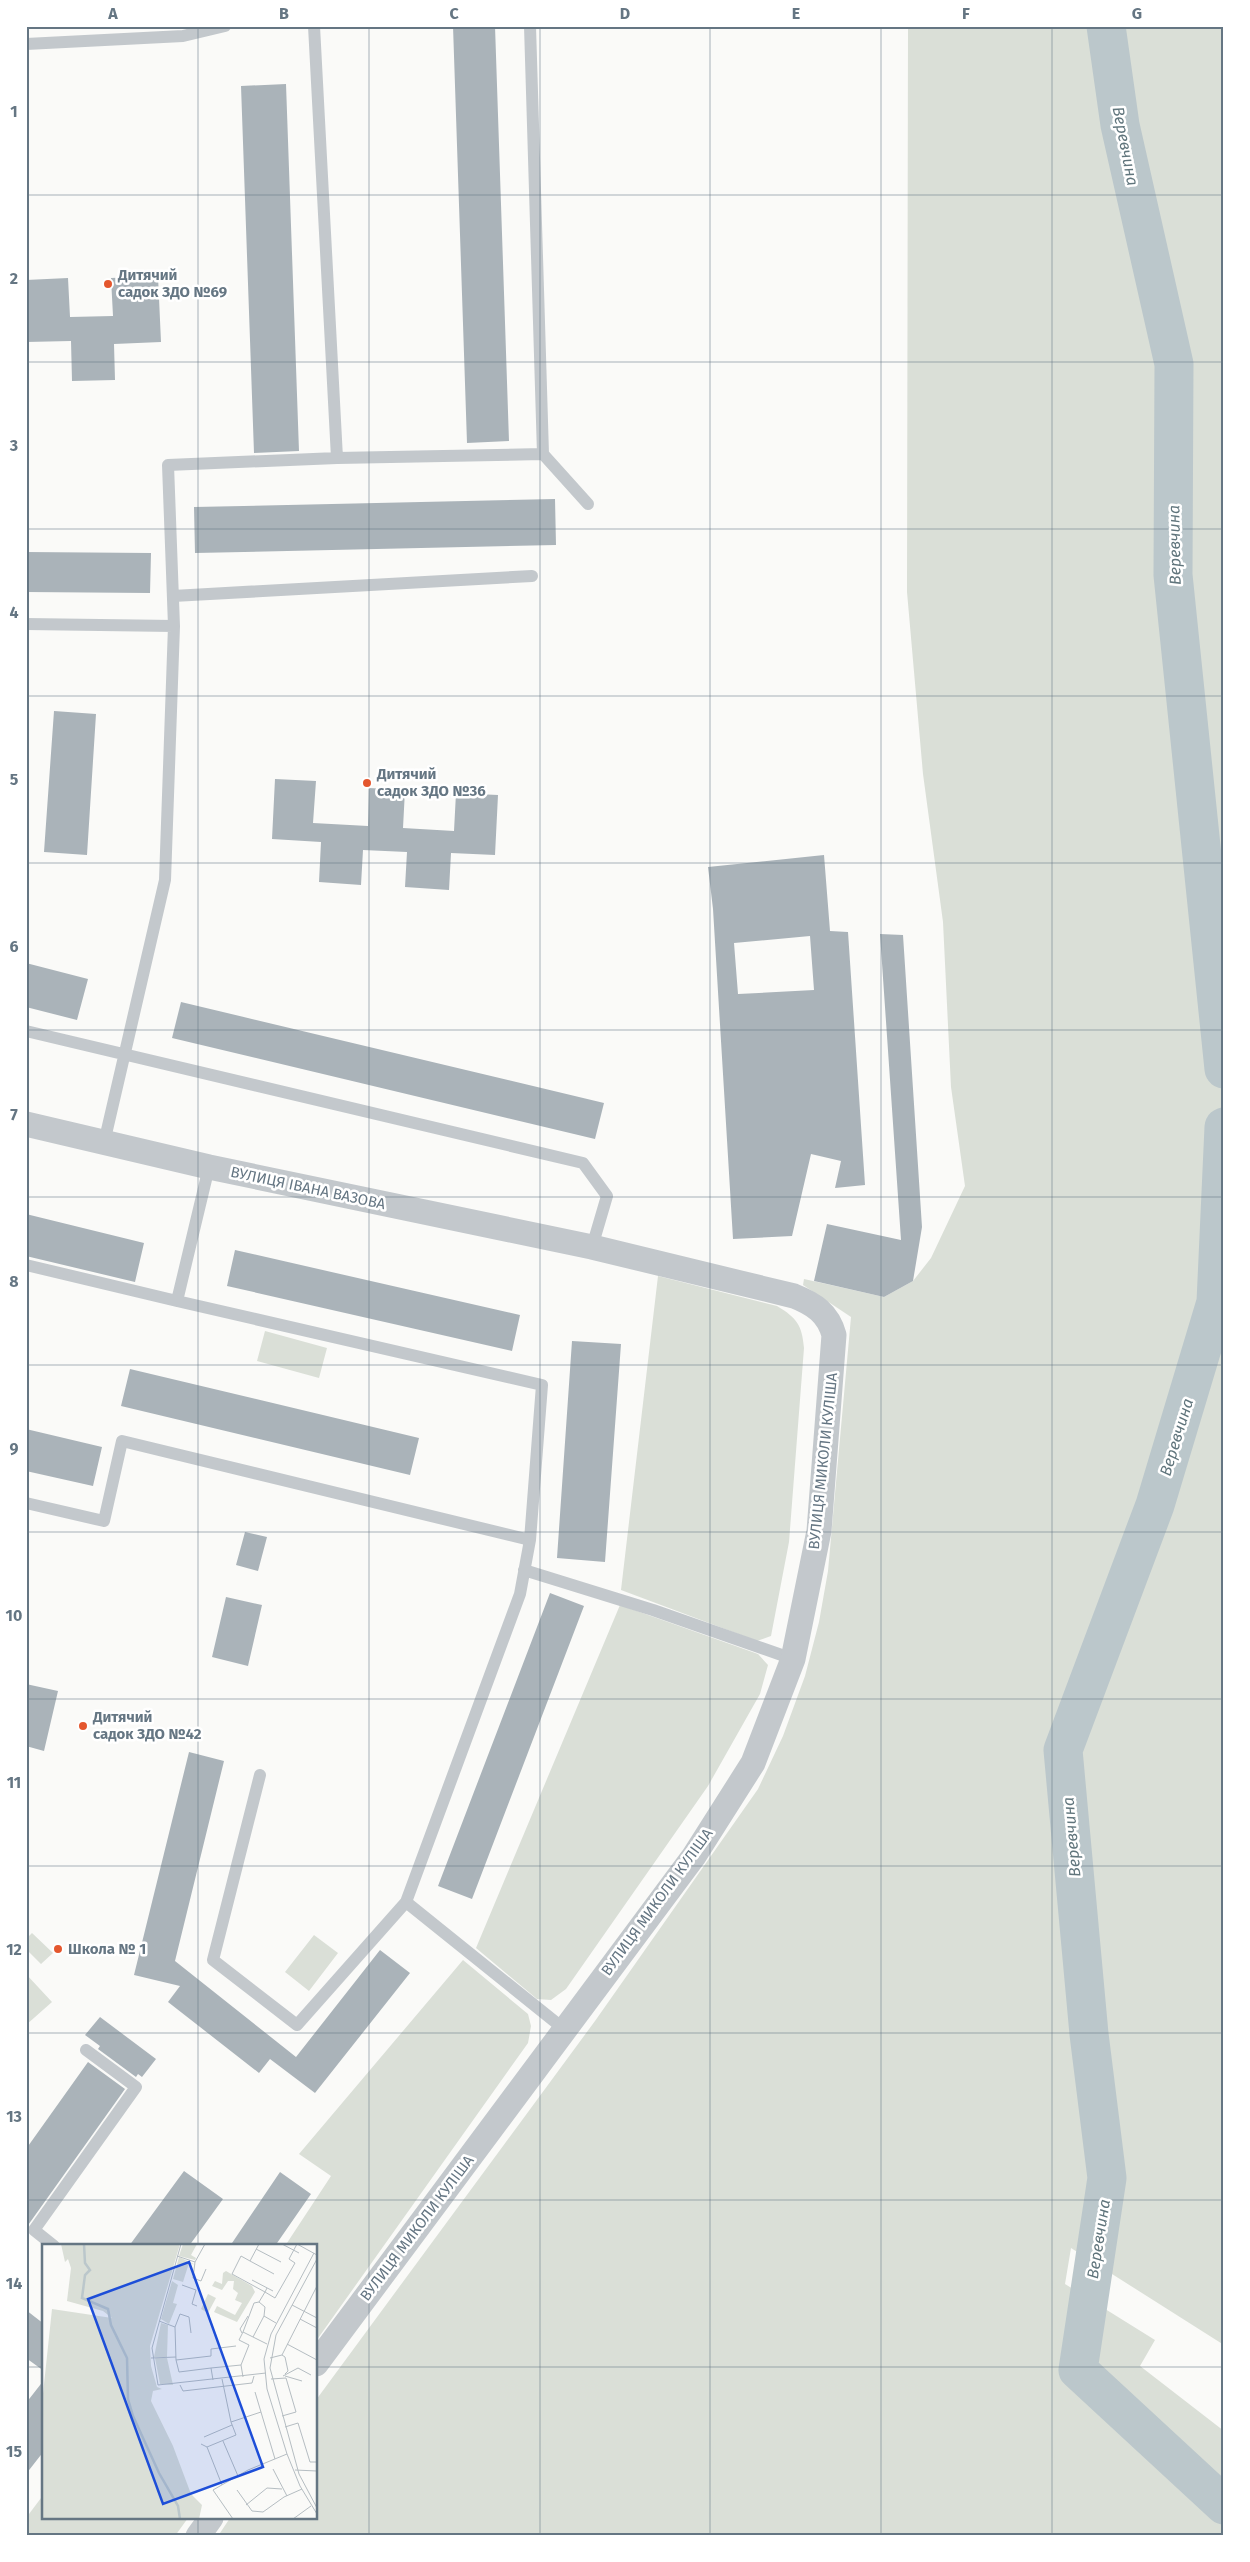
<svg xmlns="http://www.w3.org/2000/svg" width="1250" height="2562" viewBox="0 0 1250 2562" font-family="'Fira Sans',sans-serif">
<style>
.green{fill:#dadfd7}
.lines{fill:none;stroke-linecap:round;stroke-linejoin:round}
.river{stroke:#bbc7cb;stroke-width:39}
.building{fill:#aab3b9;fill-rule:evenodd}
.lane{stroke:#c3c8cc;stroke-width:12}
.street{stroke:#c3c8cc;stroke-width:25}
.grid{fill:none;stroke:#657683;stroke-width:1;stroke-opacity:0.55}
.poi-dot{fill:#e4572e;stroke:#fff;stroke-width:2}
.labels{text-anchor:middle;stroke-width:5;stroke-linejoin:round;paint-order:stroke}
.poi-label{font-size:15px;font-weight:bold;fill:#657683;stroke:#fff;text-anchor:start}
.street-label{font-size:15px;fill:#657683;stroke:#fff}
.water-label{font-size:16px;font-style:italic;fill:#60757c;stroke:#fff}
.inset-river{fill:none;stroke:#bbc7cb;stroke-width:2.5}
.inset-road{fill:none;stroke:#b5bdc2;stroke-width:1}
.view{fill:#1d4ed8;fill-opacity:0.15;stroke:#1d4ed8;stroke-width:2.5}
.inset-edge{fill:none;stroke:#657683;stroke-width:2.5}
.neatline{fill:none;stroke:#657683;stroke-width:2}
.grid-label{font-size:16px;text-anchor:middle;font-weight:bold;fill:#657683}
</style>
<rect width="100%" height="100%" fill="#fafaf8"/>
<path class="green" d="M 908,26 L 1224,26 L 1224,2345 L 1071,2248 L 1065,2284 L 1155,2340 L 1140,2366 L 1224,2431 L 1224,2536 L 218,2536 L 230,2518 L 316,2518 L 316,2400 L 595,2021 L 758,1789 L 783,1736 L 805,1676 L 819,1622 L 828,1571 L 851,1317 L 803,1285 L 804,1279 L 884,1297 L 913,1281 L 931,1258 L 965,1186 L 951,1087 L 943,922 L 923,774 L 907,592 Z
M 658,1276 L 777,1306 C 797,1318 802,1325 804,1348 L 789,1542 L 771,1636 L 757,1641 L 621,1590 Z
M 265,1331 L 327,1348 L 319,1378 L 257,1361 Z
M 620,1605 L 758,1654 L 768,1665 L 760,1694 L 708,1786 L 566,1989 L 551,2000 L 537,1999 L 476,1948 Z
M 32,1933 L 53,1953 L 41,1964 L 26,1949 L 26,1939 Z
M 314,1935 L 338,1953 L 309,1991 L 285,1972 Z
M 463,1960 L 528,2014 L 531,2026 L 528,2043 L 316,2341 L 316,2246 L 285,2246 L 331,2176 L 299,2154 Z
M 26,1974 L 52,2002 L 26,2025 Z
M 44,2494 L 44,2518 L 188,2518 L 175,2536 L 26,2536 L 26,2518 Z"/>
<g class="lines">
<path class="river" d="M 1106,26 L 1120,125 L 1174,364 L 1173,575 L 1224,1069
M 1224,1127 L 1216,1302 L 1155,1505 L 1063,1750 L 1089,2034 L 1107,2178 L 1078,2370 L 1224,2505"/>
</g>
<path class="building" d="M 453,26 L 495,26 L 509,441 L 467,443 Z
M 286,84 L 299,451 L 254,453 L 241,86 Z
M 158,276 L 161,342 L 114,344 L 115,380 L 72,381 L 71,341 L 26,342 L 26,280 L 68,278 L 70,317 L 113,316 L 111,278 Z
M 555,499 L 556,545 L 195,553 L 194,507 Z
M 26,552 L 151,553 L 150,593 L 26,592 Z
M 54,711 L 96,714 L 87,855 L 44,852 Z
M 275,779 L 316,781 L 313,823 L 368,826 L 369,788 L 405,790 L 403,828 L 454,831 L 456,793 L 498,795 L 495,855 L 451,853 L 449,890 L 405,887 L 407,852 L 363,850 L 361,885 L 319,882 L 321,842 L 272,839 Z
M 824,855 L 830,931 L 848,932 L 865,1185 L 835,1188 L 841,1161 L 811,1154 L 792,1236 L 733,1239 L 713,909 L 708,867 ZM 810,936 L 814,990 L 738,994 L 734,943 Z
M 880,934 L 903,935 L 922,1227 L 913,1281 L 884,1297 L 814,1281 L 827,1224 L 901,1240 Z
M 26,963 L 88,979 L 77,1020 L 26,1007 Z
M 181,1002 L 604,1103 L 595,1139 L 172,1038 Z
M 26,1214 L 144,1243 L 135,1282 L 26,1256 Z
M 235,1250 L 520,1315 L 512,1351 L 227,1286 Z
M 572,1341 L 621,1344 L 605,1562 L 557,1558 Z
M 130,1369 L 419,1438 L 410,1475 L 121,1406 Z
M 26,1429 L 102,1447 L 93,1486 L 26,1471 Z
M 245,1532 L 267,1537 L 258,1571 L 236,1565 Z
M 550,1593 L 584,1606 L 472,1899 L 438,1886 Z
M 226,1597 L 262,1605 L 248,1666 L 212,1657 Z
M 26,1684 L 58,1691 L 44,1751 L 26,1746 Z
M 189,1752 L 224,1761 L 175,1961 L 296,2057 L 380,1950 L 410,1973 L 315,2093 L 270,2059 L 259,2073 L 168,2002 L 180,1986 L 134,1975 Z
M 100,2017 L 156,2059 L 142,2077 L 138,2074 L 136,2077 L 98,2049 L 100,2046 L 85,2035 Z
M 88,2062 L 125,2089 L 26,2228 L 26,2149 Z
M 184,2171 L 223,2199 L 189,2246 L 129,2246 Z
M 280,2172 L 311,2194 L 275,2246 L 230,2246 Z
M 26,2310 L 44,2324 L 44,2371 L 26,2358 Z
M 44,2380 L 44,2451 L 26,2474 L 26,2403 Z"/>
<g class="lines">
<path class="lane" d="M 314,26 L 337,458
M 530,26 L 543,454 L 588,504
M 26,44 L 183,36 L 225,26
M 173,596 L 532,576
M 26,624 L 174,626 L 165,880 L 104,1143
M 174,626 L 168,465 L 337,458 L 543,454
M 26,1031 L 583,1163 L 607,1196 L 592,1247
M 26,1265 L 177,1301 L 209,1167
M 26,1503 L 104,1521 L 122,1441 L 530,1540 L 542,1385 L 177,1301
M 524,1570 L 653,1610 L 793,1659
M 260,1775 L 213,1960 L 297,2025 L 406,1902 L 520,1594 L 530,1540
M 406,1902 L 564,2029
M 54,2246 L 34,2230 L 136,2087 L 86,2050"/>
<path class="street" d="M 26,1124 L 209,1167 L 592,1247 L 794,1296 C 814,1304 828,1313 834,1335 L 819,1531 L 793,1659 L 753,1763 L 694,1856 L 316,2364
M 198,2536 L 211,2518"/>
</g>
<path class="grid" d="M 198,26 L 198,2246M 369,26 L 369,2536M 540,26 L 540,2536M 710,26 L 710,2536M 881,26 L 881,2536M 1052,26 L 1052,2536M 26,195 L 1224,195M 26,362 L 1224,362M 26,529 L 1224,529M 26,696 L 1224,696M 26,863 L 1224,863M 26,1030 L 1224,1030M 26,1197 L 1224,1197M 26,1365 L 1224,1365M 26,1532 L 1224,1532M 26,1699 L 1224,1699M 26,1866 L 1224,1866M 26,2033 L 1224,2033M 26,2200 L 1224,2200M 26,2367 L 44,2367M 316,2367 L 1224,2367M 198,2518 L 198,2536"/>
<g class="poi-dot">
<circle cx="108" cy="284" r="5"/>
<circle cx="367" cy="783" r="5"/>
<circle cx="83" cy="1726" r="5"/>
<circle cx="58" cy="1949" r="5"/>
</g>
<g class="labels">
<g class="poi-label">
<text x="118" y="280">Дитячий<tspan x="118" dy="17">садок ЗДО №69</tspan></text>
<text x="377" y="779">Дитячий<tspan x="377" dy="17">садок ЗДО №36</tspan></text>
<text x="93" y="1722">Дитячий<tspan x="93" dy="17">садок ЗДО №42</tspan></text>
<text x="68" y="1954">Школа № 1</text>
</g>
<g class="street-label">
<text transform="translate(308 1188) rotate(12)" y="5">ВУЛИЦЯ ІВАНА ВАЗОВА</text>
<text transform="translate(823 1461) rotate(-84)" y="5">ВУЛИЦЯ МИКОЛИ КУЛІША</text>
<text transform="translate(657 1902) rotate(-54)" y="5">ВУЛИЦЯ МИКОЛИ КУЛІША</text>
<text transform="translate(417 2228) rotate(-53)" y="5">ВУЛИЦЯ МИКОЛИ КУЛІША</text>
</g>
<g class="water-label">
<text transform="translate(1126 146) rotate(79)" y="6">Веревчина</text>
<text transform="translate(1174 545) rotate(-91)" y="6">Веревчина</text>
<text transform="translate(1176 1437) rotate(-73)" y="6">Веревчина</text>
<text transform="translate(1071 1837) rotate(-95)" y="6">Веревчина</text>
<text transform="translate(1098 2239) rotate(-81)" y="6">Веревчина</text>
</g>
</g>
<g transform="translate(42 2244)">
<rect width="275" height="275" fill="#fafaf8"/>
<path d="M 19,0 L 138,0 L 108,102 L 109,122 L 115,143 L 120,145 L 111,147 L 109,157 L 131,202 L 149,250 L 160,261 L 157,275 L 1,275 L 0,159 L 10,65 L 70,74 L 61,67 L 25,57 L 29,24 L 26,15 L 23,18 ZM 141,0 L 155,0 L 149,11 L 154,14 L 153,16 L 137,12 ZM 137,13 L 154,21 L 147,19 L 141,38 L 131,35 ZM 184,27 L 210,42 L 213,48 L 195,78 L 172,68 L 175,62 L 193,71 L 200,59 L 193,56 L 196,49 L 191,45 L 192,37 L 186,37 L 180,46 L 170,42 L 173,37 L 180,40 L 181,29 ZM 130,37 L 136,41 L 131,59 L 135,60 L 127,80 L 119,75 ZM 166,50 L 174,54 L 166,69 L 159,65 ZM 119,79 L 126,81 L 125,113 L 112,113 ZM 113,114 L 125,114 L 131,141 L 118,140 Z" fill="#dadfd7"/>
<path class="inset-river" d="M 42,0 L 43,19 L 48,26 L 43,31 L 40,54 L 66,65 L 69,81 L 85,114 L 86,155 L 91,172 L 117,229 L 136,262 L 138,275"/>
<path class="inset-road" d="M 139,0 L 110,104 L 116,141 L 224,129M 217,0 L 208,17 L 199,12 L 190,30 L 223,48 L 217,58 L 223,63 L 222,72 L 234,79M 240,0 L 257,9M 214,5 L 239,18M 272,9 L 229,90 L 222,115 L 225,145 L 245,210 L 258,242 L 275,270M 135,12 L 153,18 L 163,0M 275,15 L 234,91 L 228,124 L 257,230 L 275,264M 208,17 L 232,30M 153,18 L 151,34 L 159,37 L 164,25M 210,36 L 231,47M 140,41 L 154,46 L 150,60 L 155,62M 225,44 L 223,48 L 233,54 L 253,19 L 247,15 L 255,0 L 275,11M 217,58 L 212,59 L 201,88 L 225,100M 250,61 L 275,74M 258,75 L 275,84M 117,77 L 133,83M 200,89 L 198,85 L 206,72M 211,93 L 222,72M 245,100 L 275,116M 240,111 L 243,113 L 246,127 L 243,130M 109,114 L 134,113M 228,114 L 240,111 L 275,42M 134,116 L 133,83 L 138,70 L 147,73 L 149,89M 199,121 L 207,101 L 197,96 L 201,88M 169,124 L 137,128 L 134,116 L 169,112 L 169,105 L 194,102M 241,132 L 256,124 L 269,131M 243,132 L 260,137M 180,135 L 189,178 L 219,168M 229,135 L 244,134 L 254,168 L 240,172M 171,136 L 169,124 L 199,121 L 201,133M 138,141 L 141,147 L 210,139 L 212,132M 213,148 L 233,215M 243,183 L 256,179 L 268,218 L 275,218M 162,193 L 190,181M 181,197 L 196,232M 159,200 L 165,203 L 180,241M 165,203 L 194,191 L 189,178M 231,225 L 245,252M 253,226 L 275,227M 195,246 L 210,267M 204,261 L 225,244 L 240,245M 210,267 L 221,268 L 242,253 L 260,245M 191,275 L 171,246 L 206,226 L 245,210M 251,275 L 269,262"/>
<path class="view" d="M 147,18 L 221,223 L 121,260 L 46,55 Z"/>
<rect width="275" height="275" class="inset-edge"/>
</g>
<rect width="1250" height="2562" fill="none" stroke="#ffffff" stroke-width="55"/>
<rect x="28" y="28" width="1194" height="2506" class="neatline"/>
<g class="grid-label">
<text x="113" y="19">A</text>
<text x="284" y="19">B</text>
<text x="454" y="19">C</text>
<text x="625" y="19">D</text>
<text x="796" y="19">E</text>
<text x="966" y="19">F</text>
<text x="1137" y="19">G</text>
<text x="14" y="117">1</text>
<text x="14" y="284">2</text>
<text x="14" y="451">3</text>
<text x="14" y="618">4</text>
<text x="14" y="785">5</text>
<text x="14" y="952">6</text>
<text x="14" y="1120">7</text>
<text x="14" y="1287">8</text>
<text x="14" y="1454">9</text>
<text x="14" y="1621">10</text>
<text x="14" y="1788">11</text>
<text x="14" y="1955">12</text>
<text x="14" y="2122">13</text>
<text x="14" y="2289">14</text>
<text x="14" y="2457">15</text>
</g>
</svg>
